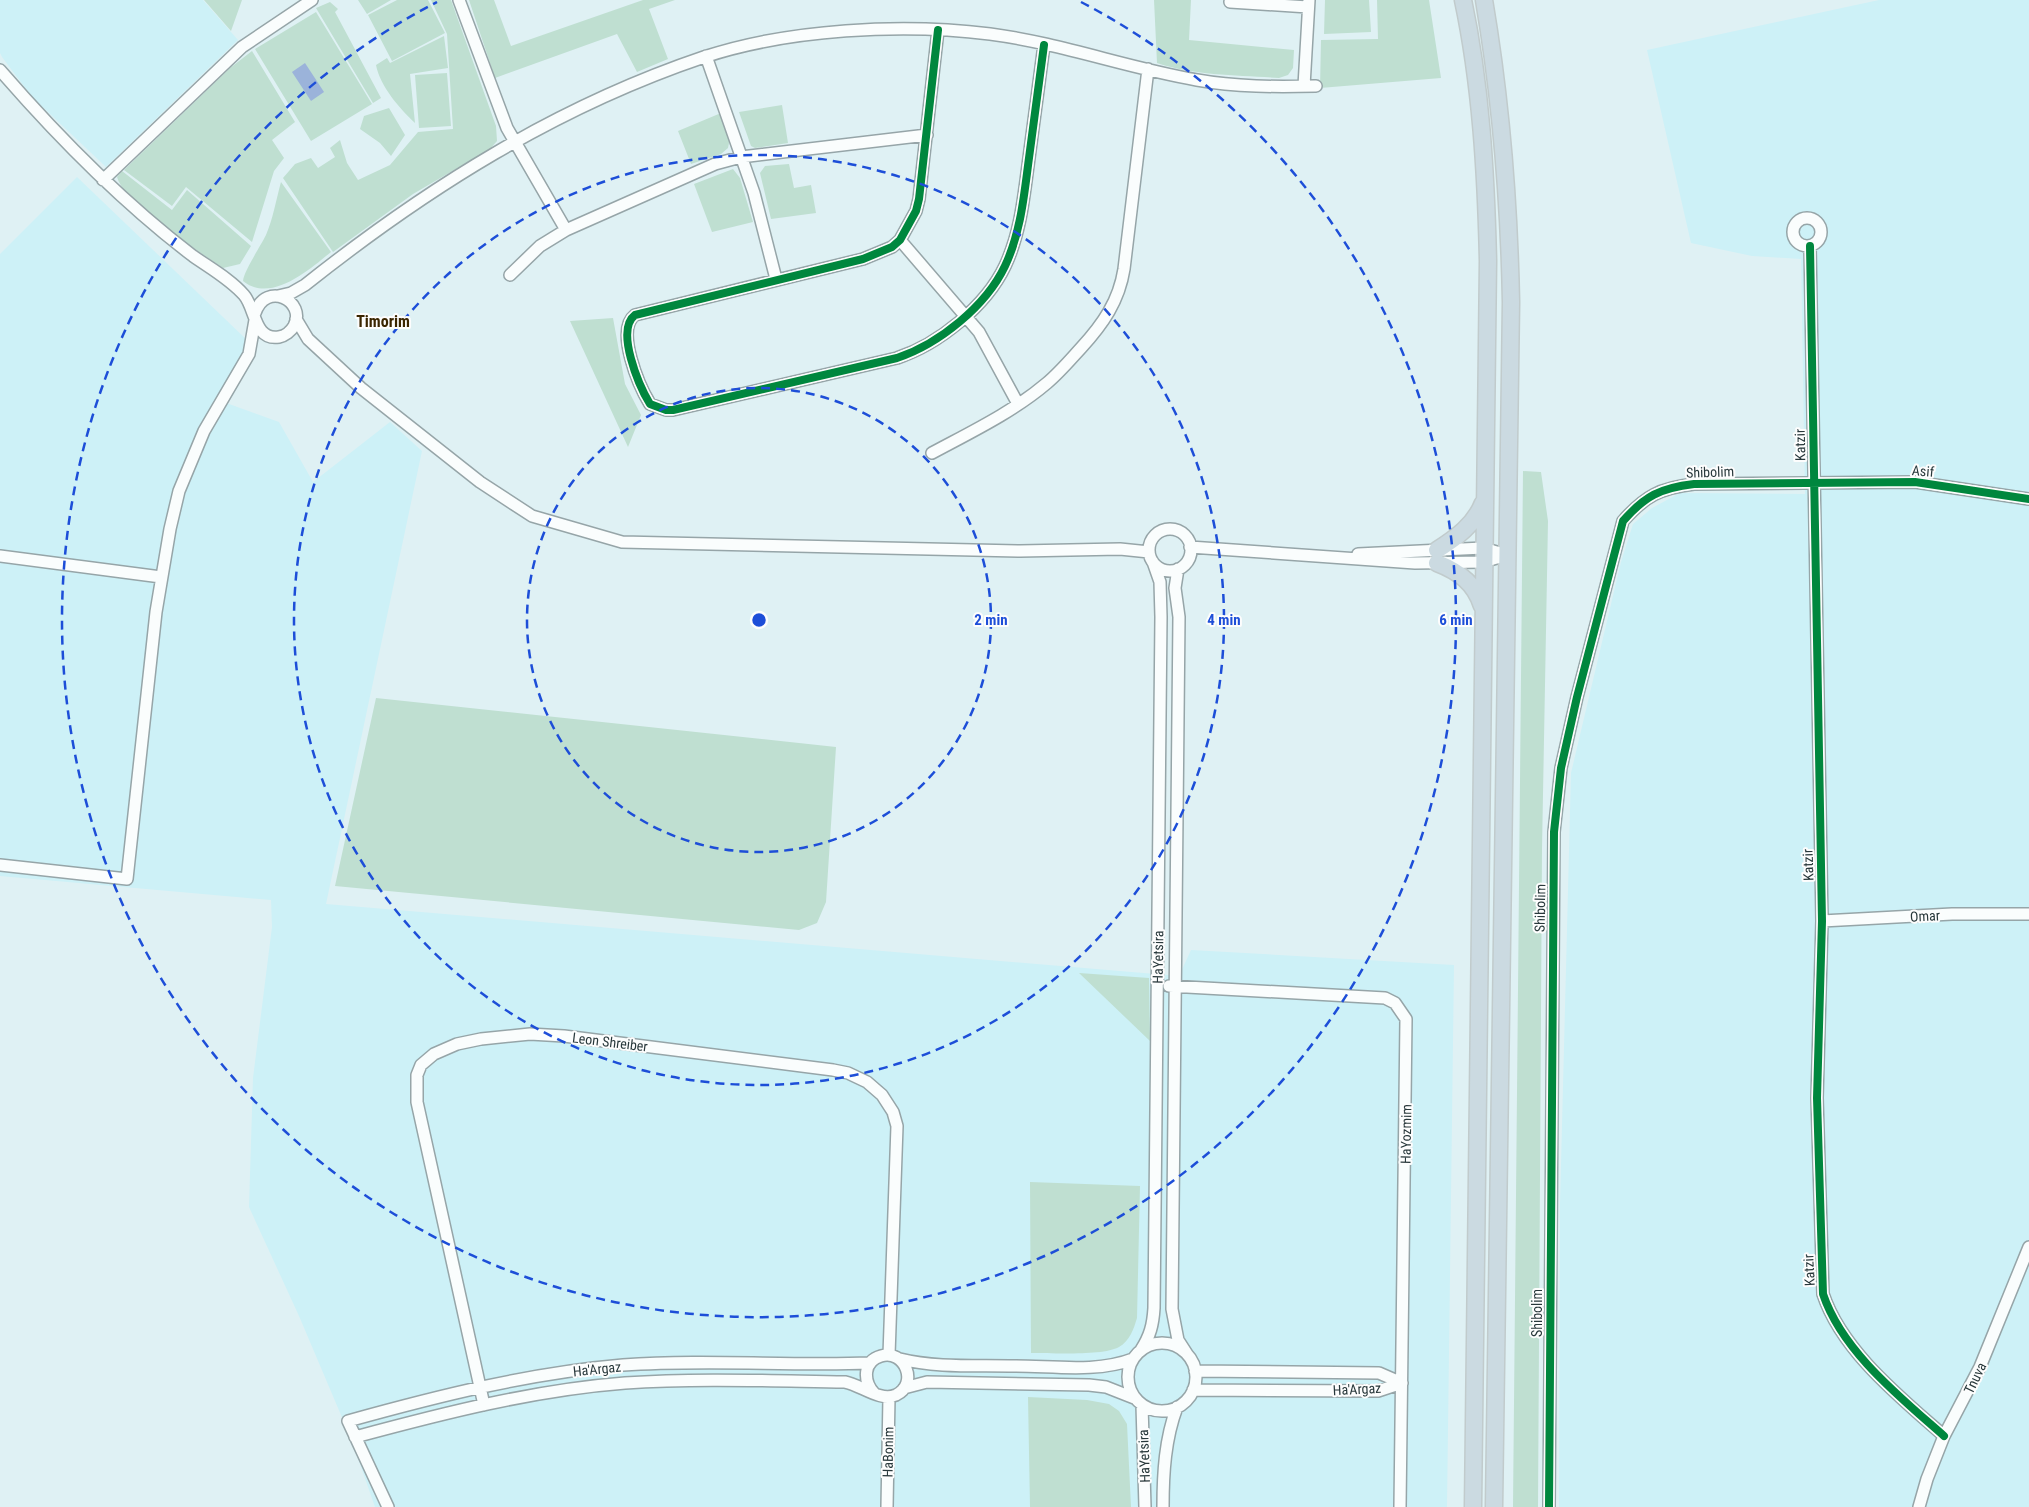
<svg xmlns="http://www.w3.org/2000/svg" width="2029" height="1507" viewBox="0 0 2029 1507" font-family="'Roboto Condensed',sans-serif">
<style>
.built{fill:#cdf1f7}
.green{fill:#bfdfd1}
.water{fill:#9bb3da}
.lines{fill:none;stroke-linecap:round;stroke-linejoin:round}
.minor-casing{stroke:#96a5a8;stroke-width:14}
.highway-casing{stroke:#c1cbcc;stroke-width:19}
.minor{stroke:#fafdfd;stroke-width:11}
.highway{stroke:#cbdae1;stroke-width:16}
.cycleway-casing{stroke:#fdfdfd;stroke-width:11}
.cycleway{stroke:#00873e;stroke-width:8}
.ring{fill:none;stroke:#1d4ed8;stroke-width:2.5;stroke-dasharray:9 6}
.labels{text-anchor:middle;stroke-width:4;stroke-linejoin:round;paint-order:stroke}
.street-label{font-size:14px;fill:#28383b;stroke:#fdfdfd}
.quarter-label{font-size:16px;font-weight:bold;fill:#3a2500;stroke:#fdfdfd}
.centre{fill:#1d4ed8;stroke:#fdfdfd;stroke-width:2.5}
.ring-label{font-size:15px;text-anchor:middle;font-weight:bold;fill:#1d4ed8;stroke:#fdfdfd;stroke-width:4;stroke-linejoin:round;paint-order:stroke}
</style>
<rect width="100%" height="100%" fill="#dff1f4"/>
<path class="built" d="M 0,0 L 203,0 L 238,40 L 106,167 L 32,97 L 2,57 L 0,53 Z
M 1879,0 L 2029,0 L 2029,1507 L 1559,1507 L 1560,1204 L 1571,773 L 1621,562 L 1633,524 L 1652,508 L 1680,493 L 1805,494 L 1801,259 L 1752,256 L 1691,243 L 1647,50 Z
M 77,177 L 248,341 L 218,400 L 279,422 L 313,482 L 390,422 L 422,451 L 326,904 L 1179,976 L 1191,950 L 1454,965 L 1447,1507 L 375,1507 L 352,1441 L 299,1316 L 249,1207 L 253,1078 L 272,927 L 271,900 L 0,876 L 0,254 Z"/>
<path class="green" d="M 204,0 L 242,0 L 231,31 Z
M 358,0 L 391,0 L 367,14 Z
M 397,0 L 428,0 L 445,33 L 392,61 L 368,15 Z
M 431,0 L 451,0 L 496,126 L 497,141 L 490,149 L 413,194 L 333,252 L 283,178 L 295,164 L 311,158 L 318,168 L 335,157 L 330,148 L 340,140 L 347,163 L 358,180 L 390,165 L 418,132 L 453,129 L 447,34 Z
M 469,0 L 494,0 L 511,46 L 643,0 L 675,0 L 649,9 L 668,59 L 637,72 L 617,34 L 495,78 Z
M 1154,0 L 1191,0 L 1189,40 L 1294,50 L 1293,68 L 1288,75 L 1279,78 C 1238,75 1196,76 1157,63 Z
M 1325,0 L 1369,0 L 1371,32 L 1324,34 Z
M 1377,0 L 1429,0 L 1441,78 L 1320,88 L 1321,40 L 1378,39 Z
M 330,2 L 338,9 L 335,12 L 381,98 L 373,103 L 316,8 Z
M 316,12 L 372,104 L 311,141 L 255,49 Z
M 444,36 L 448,68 L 410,74 L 415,123 C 400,109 380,86 376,65 L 387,58 L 390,63 Z
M 252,51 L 295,122 L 272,140 L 284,158 L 274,171 L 252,242 L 186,187 L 172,206 L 124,170 L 230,68 Z
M 447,73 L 451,126 L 419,128 L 415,75 Z
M 782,105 L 788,143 L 755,148 L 751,146 L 739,112 Z
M 389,108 L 405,135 L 391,156 L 380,143 L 360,129 L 364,116 Z
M 721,113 L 730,138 L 728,148 L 721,154 L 691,164 L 678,131 Z
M 789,164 L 794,188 L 811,185 L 816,213 L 771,219 L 760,173 L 765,166 Z
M 733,169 L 740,178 L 753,222 L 712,232 L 694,184 Z
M 122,171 L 172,210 L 187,190 L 251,246 L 240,264 L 223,268 C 198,251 124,204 117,177 Z
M 281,182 L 331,252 C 310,269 271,304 243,281 C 244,271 260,247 266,235 C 273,219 276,200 281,182 Z
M 613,318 L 625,384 L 641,415 L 628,447 L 570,321 Z
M 1523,471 L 1541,472 L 1548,521 L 1542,849 L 1538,1507 L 1513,1507 Z
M 376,698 L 836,747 L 826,902 L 817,923 L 799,930 L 335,886 Z
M 1079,973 L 1149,978 L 1150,1041 Z
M 1030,1182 L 1140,1186 L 1137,1318 C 1134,1328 1130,1341 1119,1347 C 1103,1356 1052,1353 1031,1353 Z
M 1028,1397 L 1087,1400 L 1109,1404 L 1119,1411 L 1127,1424 L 1131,1507 L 1030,1507 Z"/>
<path class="water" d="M 305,63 L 324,92 L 311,101 L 292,72 Z"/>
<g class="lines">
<g class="minor-casing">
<path id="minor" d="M 459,0 L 507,128 L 566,230
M 1230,2 L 1308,7
M 938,30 L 919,199 L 916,211 L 900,240 L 892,247 L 863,259 L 635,315 C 615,330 639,386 650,404 L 666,410 L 673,410 L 897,358 C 939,344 986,306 1005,266 C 1021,232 1024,195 1029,158 C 1034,120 1039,83 1044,45
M 706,56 L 754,193 L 776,279
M 0,70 C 59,138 121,201 193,256 C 210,268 230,279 244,295 C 256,309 254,341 279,337 C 285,336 291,331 294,326 C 307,301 266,280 255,313
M 1304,86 L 1309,0
M 103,180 L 242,47 L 312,0
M1793 232a14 14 0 1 1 28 0a14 14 0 1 1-28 0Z
M 900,240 L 979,332 L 1018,404
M 1810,246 L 1822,921 L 1817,1098 L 1823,1294 C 1842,1351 1900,1397 1944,1436
M 510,275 L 540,246 L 566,230 L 715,164 L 741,157 L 927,135
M 278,296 L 291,293 L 305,285 C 427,188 556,107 704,57 C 789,29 902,23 990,34 C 1060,43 1127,68 1197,80 C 1236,87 1276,87 1316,86
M 296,319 L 308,339 L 361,388 L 480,482 L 532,516 L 622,542 L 1020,551 L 1120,549 L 1149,552
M 932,453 C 971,432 1013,412 1047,383 C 1059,373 1070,360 1081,348 C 1103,324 1119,301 1124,269 L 1148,69
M1149 550a21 21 0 1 1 42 0a21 21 0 1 1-42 0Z
M 1190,547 L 1415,563 L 1483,562 L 1507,555
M 1358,554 L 1483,548 L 1507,555
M 0,556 L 161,577
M 1178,569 L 1175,588 L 1179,617 L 1172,1309 L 1178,1340 L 1187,1354
M 0,865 L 127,879 L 156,612 L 170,529 L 179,491 L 204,431 L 249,354 L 255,320
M 1822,921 L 1952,914 L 2029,914
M 1169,986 L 1385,998 L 1395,1003 L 1406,1019 L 1400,1507
M1128 1377a34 34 0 1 1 68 0a34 34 0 1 1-68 0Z
M 1141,1350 C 1150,1336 1153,1325 1154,1308 L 1161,617 L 1160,582 L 1153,562
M 900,1359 C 937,1368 977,1365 1015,1366 C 1053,1366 1097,1373 1133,1359
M 1195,1371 L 1379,1373 L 1402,1383
M 904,1388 L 927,1382 L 1089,1385 L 1106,1387 L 1134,1398
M 1193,1390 L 1378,1391 L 1402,1383
M 484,1405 L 417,1102 L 417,1075 L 421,1065 L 434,1054 L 457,1044 L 481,1039 L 530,1034 L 564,1036 L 833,1070 L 848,1073 L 867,1082 L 882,1095 L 893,1112 L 897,1126 L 889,1355
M 1142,1405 L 1145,1507
M 355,1437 C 444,1413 534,1390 625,1383 C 698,1378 772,1381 845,1382 C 861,1385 880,1402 896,1395 C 919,1384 905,1349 881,1356 C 863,1361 863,1381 874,1393
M 388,1507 L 348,1421 C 438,1396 529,1373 623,1365 C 705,1359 788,1366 870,1363
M 887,1507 L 889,1397
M 1163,1507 C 1163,1473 1165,1439 1177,1407
M 1549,1507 L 1554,832 L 1561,768 L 1577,697 L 1623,521 C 1645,496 1660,488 1694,484 L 1915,482 L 2029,499
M 1919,1507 L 1927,1479 L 1944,1436 L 1980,1367 L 2029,1247"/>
</g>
<g class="highway-casing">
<path id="highway" d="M 1463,0 C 1481,85 1486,174 1488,261 L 1473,1507
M 1484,0 C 1501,100 1509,200 1511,302 L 1494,1507
M 1437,550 C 1456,538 1475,524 1483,503
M 1437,563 C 1458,571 1475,583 1482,606"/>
</g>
<use href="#minor" class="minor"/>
<use href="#highway" class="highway"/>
<g class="cycleway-casing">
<path id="cycleway" d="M 938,30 L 919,199 L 916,211 L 900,240 L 892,247 L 863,259 L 635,315 C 615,330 639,386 650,404 L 666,410 L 673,410 L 897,358 C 939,344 986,306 1005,266 C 1021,232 1024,195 1029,158 C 1034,120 1039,83 1044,45
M 1810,246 L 1822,921 L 1817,1098 L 1823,1294 C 1842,1351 1900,1397 1944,1436
M 1549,1507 L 1554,832 L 1561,768 L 1577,697 L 1623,521 C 1645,496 1660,488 1694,484 L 1915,482 L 2029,499"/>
</g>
<use href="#cycleway" class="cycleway"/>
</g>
<g class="ring">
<circle cx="759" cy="620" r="232"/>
<circle cx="759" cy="620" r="465"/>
<path d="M1081 2A697 697 0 1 1 437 2"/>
</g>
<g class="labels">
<g class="street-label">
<text transform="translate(1800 445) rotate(-91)" y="5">Katzir</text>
<text transform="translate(1923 471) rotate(5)" y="5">Asif</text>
<text transform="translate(1710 472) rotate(-2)" y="5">Shibolim</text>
<text transform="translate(1808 865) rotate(-92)" y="5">Katzir</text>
<text transform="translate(1540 908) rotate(-89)" y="5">Shibolim</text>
<text transform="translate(1925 916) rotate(-3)" y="5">Omar</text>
<text transform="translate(1158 957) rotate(-89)" y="5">HaYetsira</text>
<text transform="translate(610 1042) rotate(7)" y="5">Leon Shreiber</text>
<text transform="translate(1406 1134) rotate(-89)" y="5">HaYozmim</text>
<text transform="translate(1809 1270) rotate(-93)" y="5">Katzir</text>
<text transform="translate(1537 1313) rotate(-90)" y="5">Shibolim</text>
<text transform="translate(597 1369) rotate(-6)" y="5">Ha'Argaz</text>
<text transform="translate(1975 1378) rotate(-64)" y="5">Tnuva</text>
<text transform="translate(1357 1389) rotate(-3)" y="5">Ha'Argaz</text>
<text transform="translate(888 1452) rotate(-89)" y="5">HaBonim</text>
<text transform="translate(1144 1456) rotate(-92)" y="5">HaYetsira</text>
</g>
<g class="quarter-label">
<text x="383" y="327">Timorim</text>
</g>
</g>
<circle cx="759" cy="620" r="8" class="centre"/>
<g class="ring-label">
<text x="991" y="625">2 min</text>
<text x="1224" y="625">4 min</text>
<text x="1456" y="625">6 min</text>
</g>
</svg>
